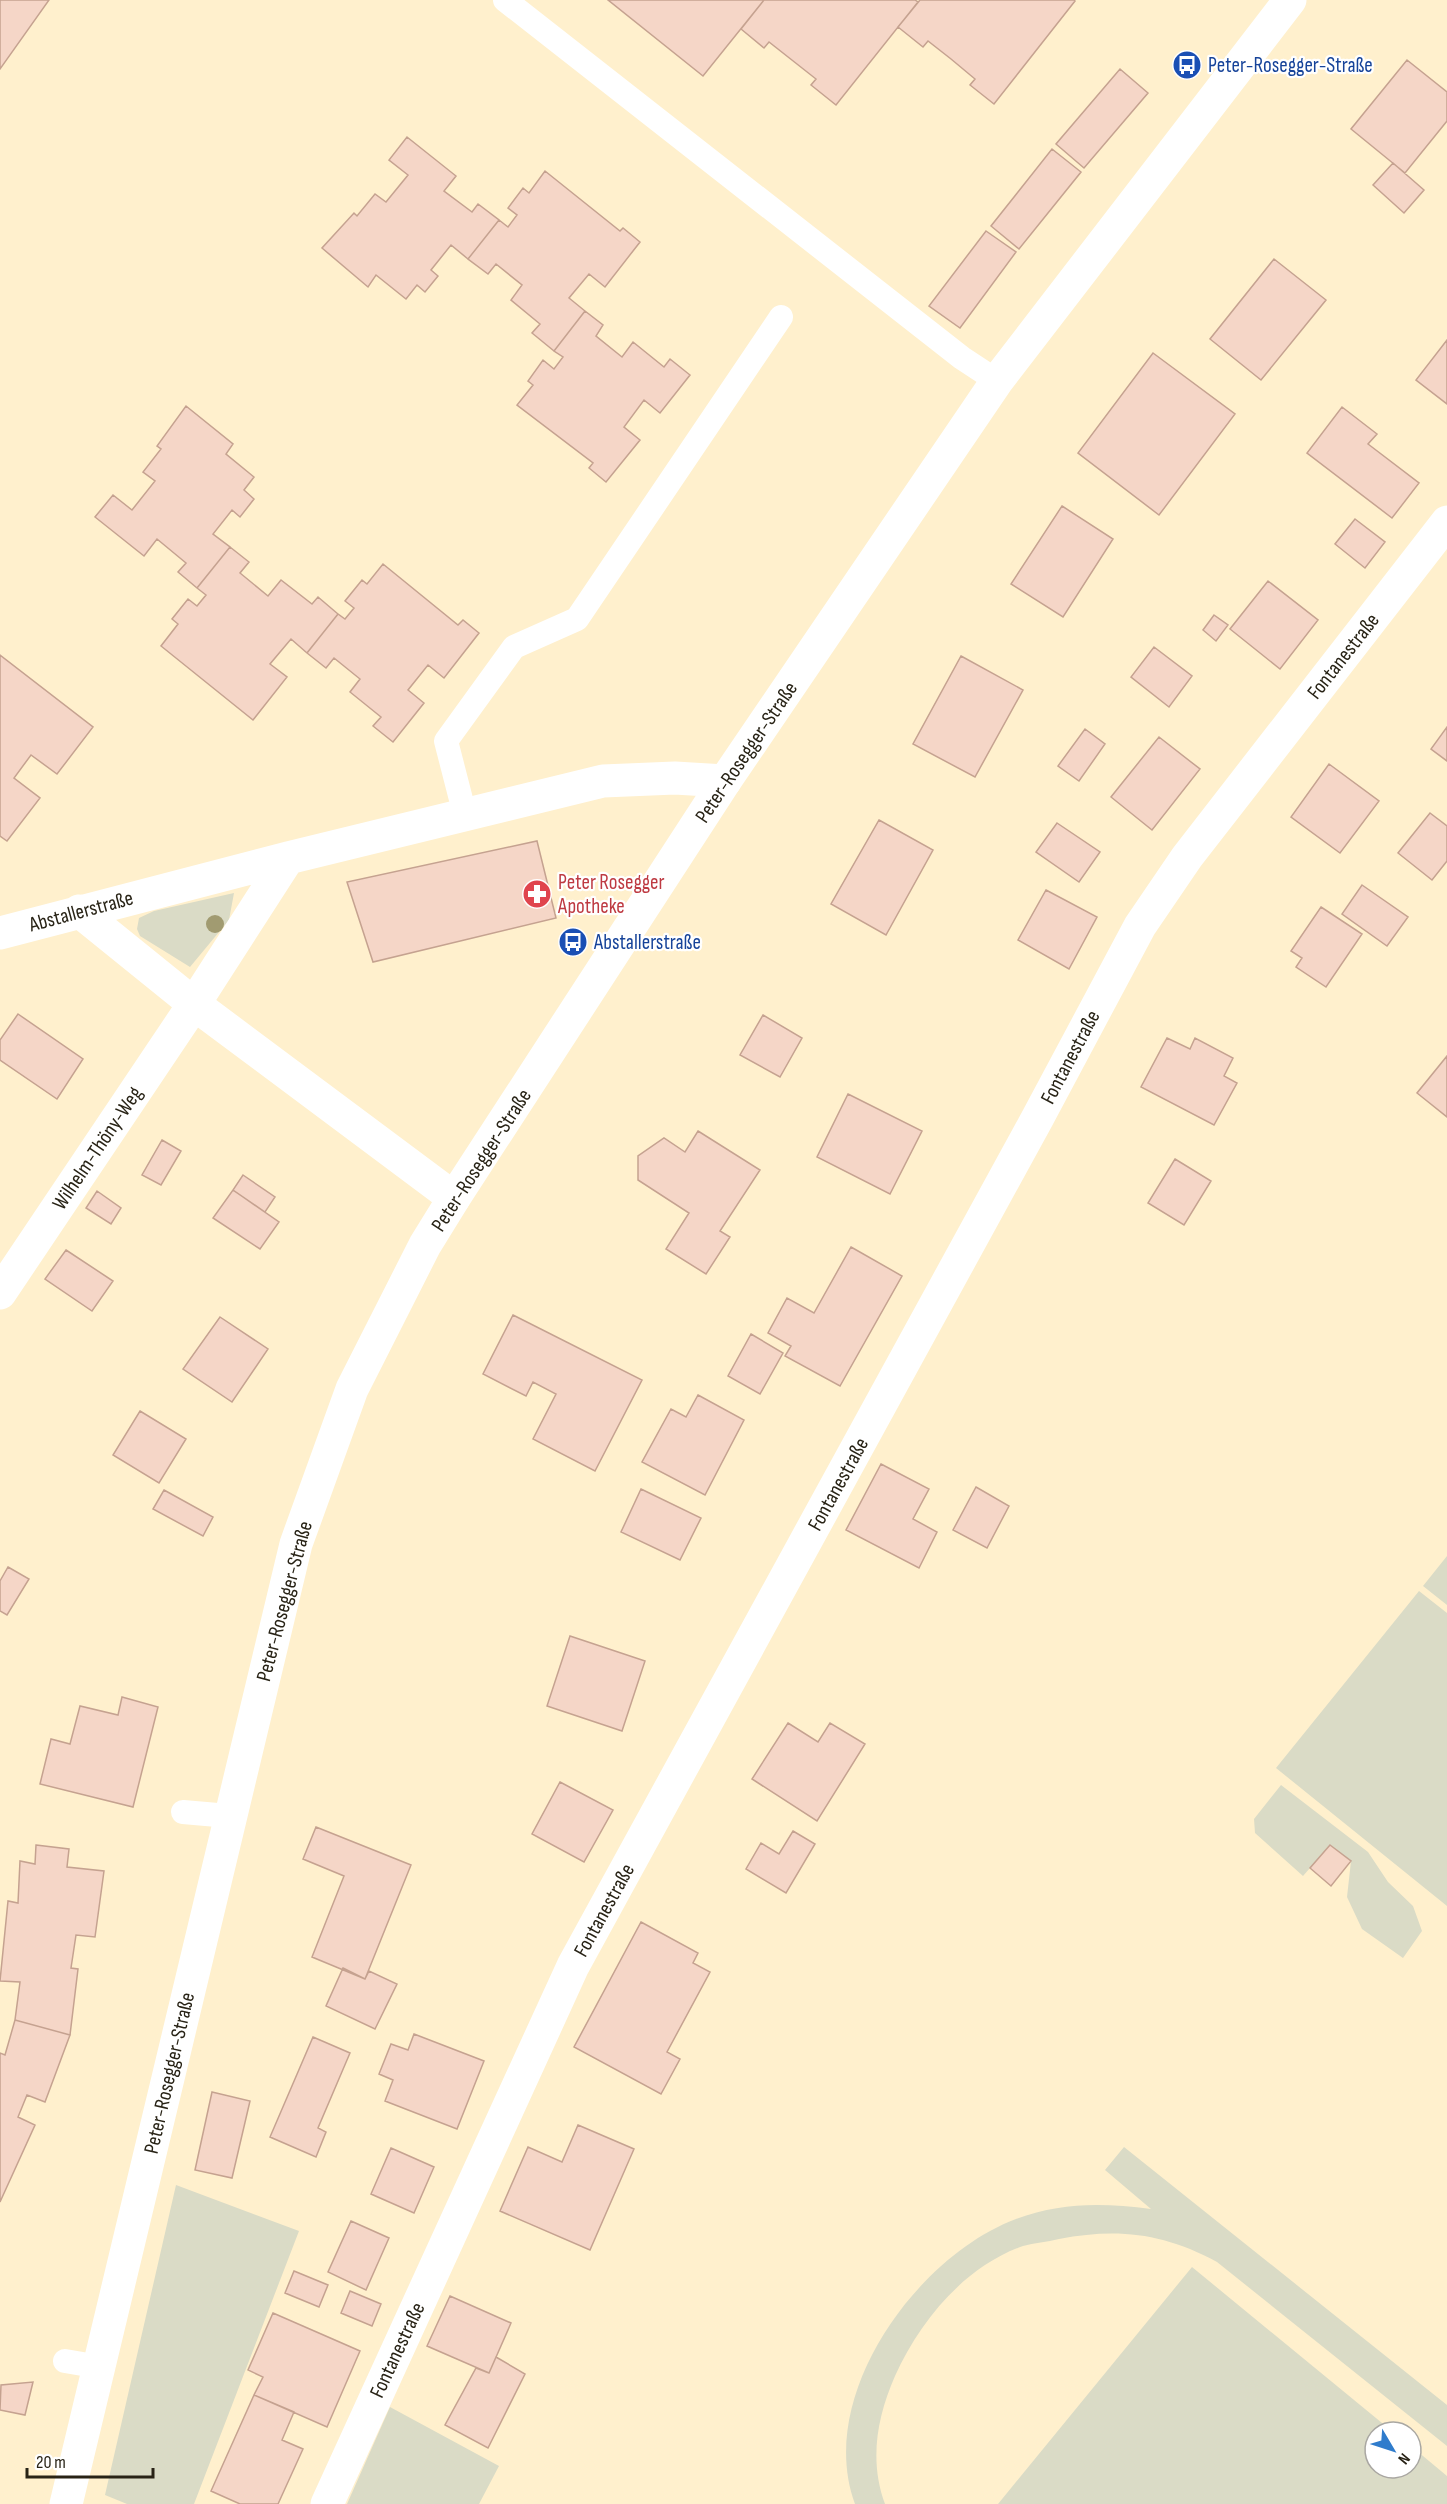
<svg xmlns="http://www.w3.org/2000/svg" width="1447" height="2504" viewBox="0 0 1447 2504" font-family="'Sofia Sans Condensed',sans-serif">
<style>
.green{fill:#dadbc6}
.building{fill:#f5d6c7;stroke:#c5a290;stroke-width:1.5}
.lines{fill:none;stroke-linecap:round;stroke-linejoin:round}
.service{stroke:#fff;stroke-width:24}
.minor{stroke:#fff;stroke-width:33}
.secondary{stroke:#fff;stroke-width:33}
.tree{fill:#a19b71}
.labels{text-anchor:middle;stroke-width:4.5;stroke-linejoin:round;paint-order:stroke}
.transit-label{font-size:21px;fill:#164399;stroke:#fff;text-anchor:start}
.street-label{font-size:21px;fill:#282316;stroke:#fff}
.health-label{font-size:21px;fill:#be3a42;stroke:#fff;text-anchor:start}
</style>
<rect width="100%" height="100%" fill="#fff0cd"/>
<path class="green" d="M 234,893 L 229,920 L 190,967 L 140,936 L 137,929 L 139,918 L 154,911 Z
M 1447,1556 L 1447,1605 L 1423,1586 Z
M 1419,1591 L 1447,1613 L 1447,1906 L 1276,1768 Z
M 1281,1785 L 1368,1852 L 1388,1882 L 1413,1906 L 1422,1931 L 1403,1958 L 1362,1929 L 1347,1897 L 1351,1861 L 1330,1845 L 1303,1876 L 1255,1833 L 1254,1819 Z
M 1124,2147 L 1447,2405 L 1447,2446 L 1217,2262 C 1163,2233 1118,2228 1059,2239 C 1047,2242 1034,2243 1023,2246 C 964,2267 920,2321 895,2376 C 877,2417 869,2461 885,2504 L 855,2504 C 815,2396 917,2256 1016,2219 C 1062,2202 1103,2203 1151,2209 L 1105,2170 Z
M 176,2185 L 299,2231 L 194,2504 L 127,2504 L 105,2495 Z
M 1192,2267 L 1393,2432 L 1375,2432 L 1375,2468 L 1411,2468 L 1411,2446 L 1447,2476 L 1447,2504 L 998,2504 Z
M 390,2407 L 499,2466 L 479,2504 L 347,2504 Z"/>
<path class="building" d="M 0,0 L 49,0 L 0,69 Z
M 608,0 L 764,0 L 703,76 Z
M 764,0 L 915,0 L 918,2 L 836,105 L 811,85 L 816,79 L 769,42 L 764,48 L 741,29 Z
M 920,0 L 1074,0 L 1075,1 L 994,104 L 970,85 L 975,79 L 951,59 L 928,41 L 923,47 L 898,27 Z
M 1407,60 L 1447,92 L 1447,121 L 1405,173 L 1351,129 Z
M 1120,69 L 1148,93 L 1084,168 L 1056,144 Z
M 407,137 L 456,176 L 444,191 L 472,212 L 478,204 L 499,220 L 468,259 L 451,245 L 431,270 L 438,276 L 425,292 L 417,285 L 406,299 L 376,275 L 368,287 L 322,248 L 354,213 L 357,216 L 375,194 L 386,202 L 408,175 L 389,160 Z
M 1052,149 L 1081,172 L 1019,249 L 991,226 Z
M 1393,163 L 1424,190 L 1404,213 L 1373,185 Z
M 545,171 L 620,231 L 623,228 L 640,242 L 605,287 L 589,274 L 569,298 L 585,311 L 554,351 L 532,333 L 540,324 L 511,300 L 522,285 L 496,264 L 488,274 L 468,259 L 499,220 L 508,227 L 517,215 L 508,208 L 523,188 L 529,193 Z
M 986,231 L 1016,252 L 960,328 L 929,306 Z
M 1274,259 L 1326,300 L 1261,380 L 1210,339 Z
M 585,311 L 603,325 L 596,336 L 622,357 L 633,342 L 664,367 L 670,359 L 690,375 L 660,413 L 644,400 L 624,427 L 640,440 L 606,482 L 589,468 L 593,463 L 517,405 L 533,385 L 528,381 L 543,360 L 554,369 L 563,357 L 554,351 Z
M 1447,340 L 1447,404 L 1416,380 Z
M 1153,353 L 1235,414 L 1159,515 L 1078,453 Z
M 186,406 L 233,444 L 226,454 L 254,477 L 244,490 L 254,499 L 240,517 L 232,510 L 213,534 L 230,547 L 197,588 L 178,572 L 186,563 L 157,539 L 144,556 L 95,517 L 113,495 L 132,510 L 155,481 L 143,472 L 161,449 L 157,446 Z
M 1342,407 L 1377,434 L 1368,444 L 1419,483 L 1392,518 L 1307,453 Z
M 1062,506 L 1113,539 L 1063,617 L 1011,584 Z
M 1355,519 L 1385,542 L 1365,568 L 1335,544 Z
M 230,547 L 249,562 L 240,573 L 268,596 L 281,580 L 312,604 L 318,597 L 338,614 L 307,653 L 291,639 L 270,664 L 287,677 L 253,720 L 161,646 L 178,624 L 172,619 L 188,599 L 197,606 L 206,595 L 197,588 Z
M 383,564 L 458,625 L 463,620 L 479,633 L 444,678 L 428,665 L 408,690 L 424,703 L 393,742 L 373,726 L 381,717 L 350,692 L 360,679 L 334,658 L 326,668 L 307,653 L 338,614 L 345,619 L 354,608 L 345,601 L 362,580 L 367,584 Z
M 1268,581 L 1318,620 L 1280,669 L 1230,629 Z
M 1214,615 L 1228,625 L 1216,641 L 1203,630 Z
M 1154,647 L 1192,676 L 1169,707 L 1131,677 Z
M 0,655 L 93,727 L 57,774 L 31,755 L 14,778 L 40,798 L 7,841 L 0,836 Z
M 961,656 L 1023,690 L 975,777 L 913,744 Z
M 1447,727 L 1447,761 L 1431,749 Z
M 1085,729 L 1105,744 L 1079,781 L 1058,766 Z
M 1159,737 L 1200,769 L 1152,830 L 1111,797 Z
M 1329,764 L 1379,801 L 1340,853 L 1291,817 Z
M 1430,813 L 1447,826 L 1447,861 L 1432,880 L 1398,853 Z
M 879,820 L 933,850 L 886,935 L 831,904 Z
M 1057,823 L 1100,852 L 1079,882 L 1036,852 Z
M 537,841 L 556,918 L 373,962 L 347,882 Z
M 1362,885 L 1408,917 L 1387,946 L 1342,914 Z
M 1046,890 L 1097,917 L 1069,969 L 1018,940 Z
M 1321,907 L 1362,934 L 1326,987 L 1296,967 L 1302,958 L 1291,951 Z
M 18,1014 L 83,1059 L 57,1099 L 0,1060 L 0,1040 Z
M 763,1015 L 802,1038 L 780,1077 L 740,1055 Z
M 1167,1038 L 1190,1049 L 1195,1038 L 1233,1058 L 1224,1076 L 1237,1083 L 1214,1125 L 1141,1087 Z
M 1447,1056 L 1447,1117 L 1417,1093 Z
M 848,1094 L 922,1131 L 890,1194 L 817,1157 Z
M 698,1131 L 760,1170 L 720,1231 L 730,1237 L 706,1274 L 666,1249 L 689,1213 L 638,1180 L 638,1156 L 664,1138 L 685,1152 Z
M 162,1140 L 181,1151 L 161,1185 L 142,1175 Z
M 1175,1159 L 1211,1181 L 1184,1225 L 1148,1203 Z
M 243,1175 L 275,1197 L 265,1212 L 233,1190 Z
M 233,1190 L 279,1222 L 260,1249 L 213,1218 Z
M 97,1191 L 121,1208 L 111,1224 L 86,1208 Z
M 851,1247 L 902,1276 L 840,1386 L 785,1356 L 791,1346 L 768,1333 L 787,1298 L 814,1313 Z
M 66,1250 L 113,1281 L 92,1311 L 45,1279 Z
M 513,1315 L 642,1380 L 595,1471 L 533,1439 L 556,1394 L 533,1382 L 526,1396 L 483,1374 Z
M 220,1317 L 268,1349 L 232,1402 L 183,1369 Z
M 751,1334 L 783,1353 L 760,1394 L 728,1376 Z
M 698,1395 L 744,1420 L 705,1495 L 642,1462 L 671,1409 L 686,1417 Z
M 140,1411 L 186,1439 L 159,1483 L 113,1455 Z
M 881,1464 L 929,1489 L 913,1519 L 937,1532 L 919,1568 L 846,1530 Z
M 976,1487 L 1009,1506 L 987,1548 L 953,1530 Z
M 641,1489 L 701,1518 L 680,1560 L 621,1532 Z
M 164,1490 L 213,1517 L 203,1536 L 153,1509 Z
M 8,1567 L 29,1579 L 7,1615 L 0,1611 L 0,1581 Z
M 570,1636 L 645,1661 L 622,1731 L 547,1706 Z
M 122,1697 L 158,1707 L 133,1807 L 40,1784 L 51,1739 L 70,1744 L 80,1706 L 118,1715 Z
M 788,1723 L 818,1742 L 830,1723 L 865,1744 L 817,1821 L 752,1779 Z
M 560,1782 L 613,1810 L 584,1862 L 532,1834 Z
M 316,1827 L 411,1865 L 365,1979 L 312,1957 L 344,1876 L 303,1859 Z
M 793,1831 L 815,1844 L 786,1893 L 746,1869 L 761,1843 L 779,1854 Z
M 36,1845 L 69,1849 L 67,1867 L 104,1871 L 95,1937 L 76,1935 L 71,1968 L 78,1969 L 70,2035 L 15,2020 L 20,1982 L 0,1981 L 8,1901 L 18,1903 L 20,1861 L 35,1864 Z
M 1330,1845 L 1351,1861 L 1331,1886 L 1310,1868 Z
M 641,1922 L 698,1953 L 693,1963 L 710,1972 L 667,2052 L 680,2059 L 661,2094 L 574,2047 Z
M 343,1968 L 365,1979 L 369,1971 L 397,1984 L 375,2029 L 326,2006 Z
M 15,2020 L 70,2035 L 45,2102 L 27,2095 L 18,2117 L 35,2125 L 0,2202 L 0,2053 L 5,2055 Z
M 414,2034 L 484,2061 L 457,2129 L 385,2101 L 393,2080 L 379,2074 L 391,2044 L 408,2050 Z
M 313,2037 L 350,2053 L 318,2128 L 326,2132 L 316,2157 L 270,2137 Z
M 212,2092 L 250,2101 L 232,2178 L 195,2170 Z
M 578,2125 L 634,2149 L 590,2250 L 500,2211 L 528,2147 L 562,2162 Z
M 391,2148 L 434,2167 L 414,2213 L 371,2194 Z
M 351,2221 L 389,2238 L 366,2290 L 328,2272 Z
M 294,2271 L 328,2285 L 319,2307 L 285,2293 Z
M 350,2291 L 381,2304 L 372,2326 L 341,2313 Z
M 450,2296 L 511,2323 L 489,2373 L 427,2346 Z
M 273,2313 L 360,2351 L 327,2427 L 254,2395 L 263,2377 L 248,2370 Z
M 496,2357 L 525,2374 L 488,2448 L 445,2425 L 476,2368 L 489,2373 Z
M 33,2382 L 25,2415 L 0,2410 L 1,2385 Z
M 254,2395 L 294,2412 L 282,2440 L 303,2449 L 278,2504 L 240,2504 L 211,2491 Z"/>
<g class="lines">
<path class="service" d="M 505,0 L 962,358 L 997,381
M 465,815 L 446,741 L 514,647 L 577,619 L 781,317
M 183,1812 L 229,1816
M 65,2361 L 100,2367"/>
<path class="minor" d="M 79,911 L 194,1004 L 454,1198
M 0,933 L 288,858 L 603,781 L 675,778 L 725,781
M 0,1293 L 194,1004 L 288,858
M 327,2504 L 573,1966 L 1037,1119 L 1140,926 L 1187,857 L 1447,522"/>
<path class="secondary" d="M 66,2504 L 296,1544 L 352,1389 L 425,1245 L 454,1198 L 725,781 L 997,381 L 1290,0"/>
</g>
<circle class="tree" cx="215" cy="924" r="9"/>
<defs>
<g id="bus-disc" transform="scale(1.5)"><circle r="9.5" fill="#1a4fb4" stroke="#fff"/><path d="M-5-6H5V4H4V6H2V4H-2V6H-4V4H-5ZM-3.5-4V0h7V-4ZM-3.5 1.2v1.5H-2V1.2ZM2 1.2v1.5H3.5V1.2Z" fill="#fff"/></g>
<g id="pharmacy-disc" transform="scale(1.5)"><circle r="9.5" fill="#e0444e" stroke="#fff"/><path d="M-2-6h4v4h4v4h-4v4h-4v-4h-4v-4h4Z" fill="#fff"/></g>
</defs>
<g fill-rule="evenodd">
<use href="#bus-disc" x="1187" y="65"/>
<use href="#pharmacy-disc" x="537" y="894"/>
<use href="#bus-disc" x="573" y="942"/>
</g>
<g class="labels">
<g class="transit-label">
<text x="1208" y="72">Peter-Rosegger-Straße</text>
<text x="594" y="949">Abstallerstraße</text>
</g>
<g class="street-label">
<text transform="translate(1343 656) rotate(-52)" y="7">Fontanestraße</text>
<text transform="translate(746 752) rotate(-56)" y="7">Peter-Rosegger-Straße</text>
<text transform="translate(81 911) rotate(-15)" y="7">Abstallerstraße</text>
<text transform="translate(1070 1057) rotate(-62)" y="7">Fontanestraße</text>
<text transform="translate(97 1148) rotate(-56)" y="7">Wilhelm-Thöny-Weg</text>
<text transform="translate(481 1160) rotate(-57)" y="7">Peter-Rosegger-Straße</text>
<text transform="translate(838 1484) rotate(-61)" y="7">Fontanestraße</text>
<text transform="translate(284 1601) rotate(-75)" y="7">Peter-Rosegger-Straße</text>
<text transform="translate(604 1910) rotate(-61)" y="7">Fontanestraße</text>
<text transform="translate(169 2073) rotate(-77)" y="7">Peter-Rosegger-Straße</text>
<text transform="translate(397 2350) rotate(-65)" y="7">Fontanestraße</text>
</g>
<g class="health-label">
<text x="558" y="889">Peter Rosegger<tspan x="558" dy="24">Apotheke</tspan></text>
</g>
</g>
<g transform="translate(1393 2450) rotate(129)"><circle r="28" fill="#ffffff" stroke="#a9a7a2" stroke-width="1.5"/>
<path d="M0-4.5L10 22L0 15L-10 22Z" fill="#2f7ccc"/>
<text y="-9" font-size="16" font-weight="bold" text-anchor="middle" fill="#282316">N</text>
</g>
<path d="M27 2468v9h126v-9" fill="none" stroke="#282316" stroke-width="3"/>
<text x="36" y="2468" font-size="18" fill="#282316" stroke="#ffffff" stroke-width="4.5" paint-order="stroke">20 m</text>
</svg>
